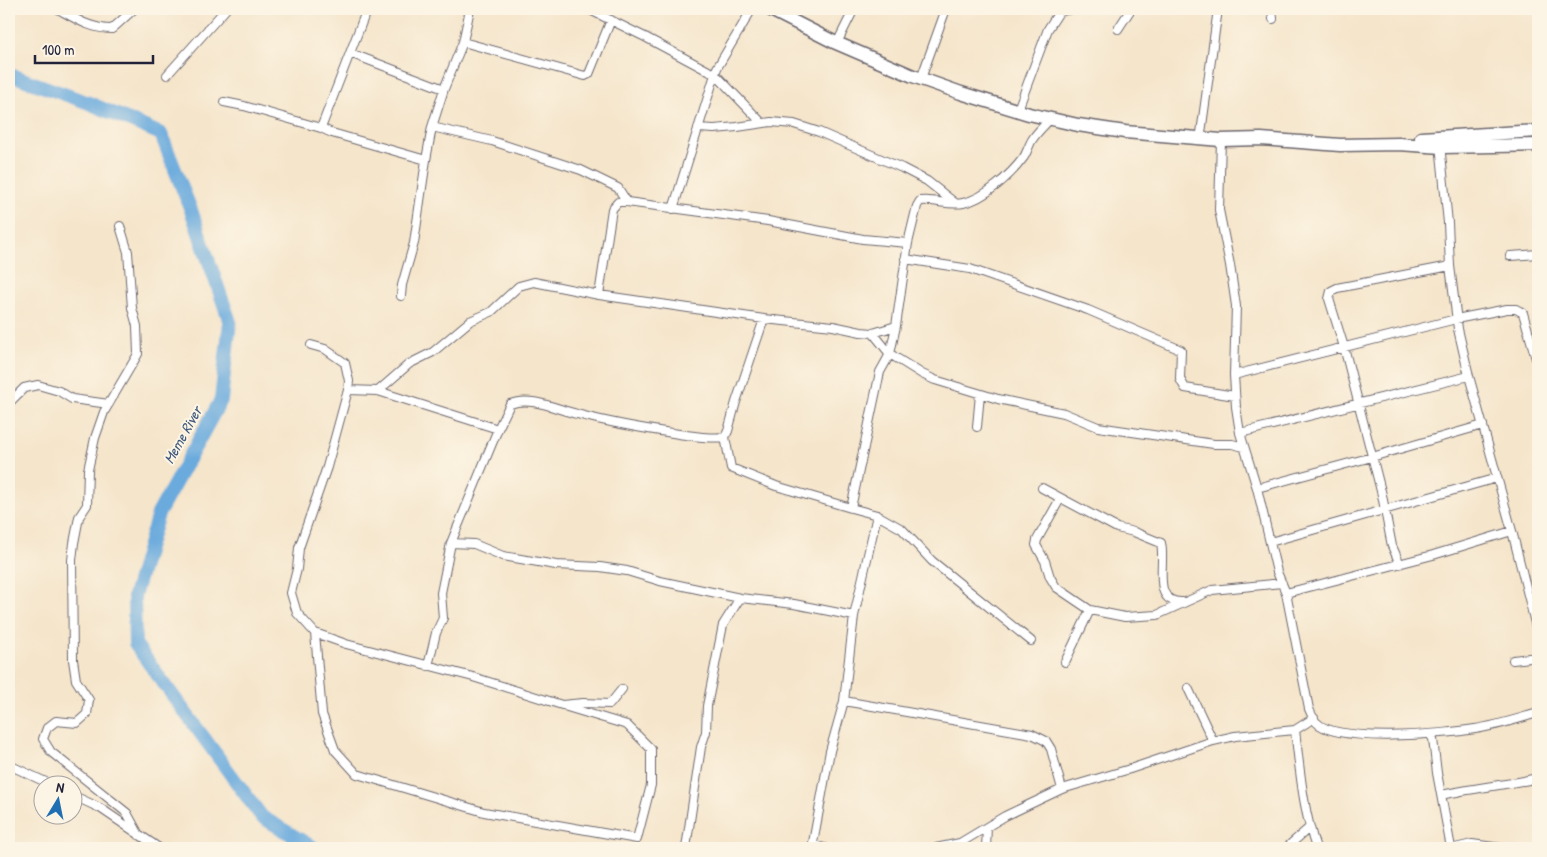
<svg xmlns="http://www.w3.org/2000/svg" width="1547" height="857" viewBox="0 0 1547 857" font-family="'Patrick Hand',sans-serif">
<style>
.lines{fill:none;stroke-linecap:round;stroke-linejoin:round}
.river{stroke:#6aaadd;stroke-width:14}
.street-casing{stroke:#6c666d;stroke-width:10}
.primary-casing{stroke:#6c666d;stroke-width:15}
.street{stroke:#fff;stroke-width:8}
.primary{stroke:#fff;stroke-width:12}
.labels{text-anchor:middle;stroke-width:4;stroke-linejoin:round;paint-order:stroke}
.water-label{font-size:15px;font-style:italic;fill:#3f587c;stroke:#fcf5e5}
</style>
<rect width="100%" height="100%" fill="#fcf5e5"/>
<filter id="ink" filterUnits="userSpaceOnUse"><feTurbulence type="fractalNoise" baseFrequency=".02" numOctaves="2"/><feDisplacementMap in="SourceGraphic" scale="10" xChannelSelector="R" yChannelSelector="G"/><feConvolveMatrix kernelMatrix="1 2 1 2 8 2 1 2 1" color-interpolation-filters="sRGB"/></filter>
<filter id="wash" filterUnits="userSpaceOnUse"><feTurbulence type="fractalNoise" baseFrequency=".0096" numOctaves="4" result="noise"/><feDisplacementMap in="SourceGraphic" scale="20" xChannelSelector="R" yChannelSelector="G"/><feGaussianBlur stdDeviation="1.12" result="paint"/><feColorMatrix in="noise" values="0 0 0 0 0 0 0 0 0 0 0 0 0 0 0 0 0 1.4 0 .05"/><feComposite in="paint" operator="in"/></filter>
<g filter="url(#wash)">
<rect width="100%" height="100%" fill="#f5e5cb"/>
<g class="lines">
<path class="river" d="M 9,75 L 17,77 L 89,103 L 161,134 L 191,210 L 230,322 L 221,400 L 158,514 L 134,596 L 135,644 L 262,817 L 314,848"/>
</g>
</g>
<g filter="url(#ink)">
<g class="lines">
<g class="street-casing">
<path id="street" d="M 58,9 C 76,19 91,29 112,29 L 134,9
M 367,9 L 321,128 L 332,133 L 426,160
M 588,9 L 645,37 L 716,75 L 762,123
M 1272,9 L 1273,19
M 1118,29 L 1131,9
M 840,37 L 854,9
M 463,42 L 585,76 L 589,74 L 611,20
M 350,53 L 444,89
M 923,73 L 946,9
M 167,75 L 226,9
M 224,102 L 244,106 L 321,128
M 1020,104 L 1048,29 L 1059,12 L 1072,9
M 432,127 L 492,141 L 581,170 L 618,188 L 627,202
M 698,128 L 714,129 L 737,127 L 771,122 L 794,124 L 819,132 L 902,168 L 927,181 L 955,203
M 1201,133 L 1218,9
M 1221,140 L 1219,210 L 1230,265 L 1236,306 L 1234,375 L 1236,407 L 1240,433 L 1257,488 L 1277,572 L 1286,593 L 1309,709 C 1311,713 1313,719 1316,722 C 1336,744 1446,734 1475,729 C 1496,726 1517,719 1538,713
M 1440,144 L 1448,223 L 1450,266 L 1458,329 L 1469,376 L 1512,531 L 1538,635
M 673,209 L 717,68 L 752,9
M 120,226 L 128,252 L 132,308 L 137,326 L 138,354 L 104,412 L 95,438 L 88,470 L 87,505 L 79,517 L 74,543 L 72,560 L 73,660 L 76,680 L 89,700 L 87,714 L 77,723 L 56,721 L 47,728 L 43,739 L 51,752 L 127,813 L 139,835
M 1510,256 L 1538,254
M 905,259 L 970,269 L 1088,310 L 1181,350 L 1180,379 L 1185,388 L 1235,396
M 599,295 L 612,209 L 618,202 L 627,202 L 768,221 L 863,239 L 908,243
M 401,296 L 402,285 L 414,243 L 426,160 L 432,127 L 444,89 L 463,42 L 470,9
M 764,319 L 736,402 L 728,431 L 725,437 L 731,468 L 776,486 L 851,508
M 873,333 L 890,354 L 922,374 L 935,380 L 998,399 L 1064,413 L 1098,427 L 1214,444 L 1232,444 L 1244,447
M 311,345 L 325,349 L 345,363 L 349,381 L 348,390 L 327,467 L 299,548 L 297,569 L 291,593 L 297,613 L 315,633 L 346,644 L 473,677 L 562,705 L 583,703 L 610,704 L 622,689
M 1234,375 L 1456,319 L 1507,309 L 1516,309 L 1523,313 L 1538,366
M 348,390 L 378,391 L 498,429
M 378,391 L 409,364 L 433,352 L 470,321 L 491,312 L 519,286 L 534,282 L 599,295 L 764,319 L 833,326 L 861,332 L 873,333 L 896,326
M 9,403 L 24,388 L 38,385 L 59,391 L 72,399 L 109,404
M 977,427 L 980,394
M 1240,433 L 1469,376
M 1042,488 L 1117,528 L 1134,532 L 1161,543 C 1166,564 1151,603 1182,602
M 1257,488 L 1372,457 L 1483,425
M 1060,499 L 1037,540 L 1036,545 L 1045,561 L 1050,577 L 1056,587 L 1090,610 L 1125,617 L 1157,615 L 1212,590 L 1282,583
M 1270,542 L 1497,478
M 451,543 L 474,544 L 503,556 L 556,565 L 600,567 L 627,571 L 660,581 L 740,598 L 794,604 L 854,616
M 1400,564 L 1392,546 L 1382,495 L 1344,347 L 1329,299 L 1331,291 L 1337,288 L 1450,266
M 1286,593 L 1433,555 L 1512,531
M 315,633 L 322,714 L 335,750 L 357,774 L 484,812 L 637,839 L 651,785 L 651,749 L 627,725 L 567,707
M 1031,641 L 932,561 L 902,529 L 877,515 L 851,508 L 880,372 L 890,354 L 896,326 L 908,243 L 917,206 L 920,201 C 934,199 949,206 963,203 C 984,199 1011,175 1024,157 C 1027,152 1029,145 1032,140 C 1037,132 1044,126 1050,119
M 1513,660 L 1538,657
M 1065,662 L 1090,610
M 428,666 L 436,633 L 443,618 L 441,593 L 451,543 L 498,429 L 510,404 C 531,396 556,409 577,414 C 610,423 645,429 679,434 C 694,436 710,439 725,437
M 1188,688 L 1213,741
M 844,701 L 1032,734 L 1046,741 L 1051,749 L 1062,789
M 1295,730 C 1300,770 1303,810 1316,848
M 1430,734 L 1433,739 L 1437,773 L 1451,848
M 9,765 L 50,784
M 72,795 L 100,808 L 159,848
M 1441,795 C 1473,788 1506,785 1538,778
M 813,845 L 825,848
M 686,848 L 701,747 L 706,732 L 707,706 L 723,625 L 740,598
M 812,848 L 830,751 L 844,701 L 854,616 L 877,515
M 936,848 L 960,843 L 1005,816 L 1062,789 L 1130,769 L 1213,741 L 1235,736 L 1295,730 L 1314,718
M 986,848 L 987,827
M 1286,848 L 1309,828
M 1455,848 L 1472,844 L 1501,848"/>
</g>
<g class="primary-casing">
<path id="primary" d="M 769,9 L 834,42 L 913,76 L 961,93 L 1029,114 L 1078,125 L 1125,132 L 1221,140 L 1261,139 L 1340,145 L 1399,144 L 1442,147 L 1538,145
M 1421,138 L 1538,131"/>
</g>
<use href="#street" class="street"/>
<use href="#primary" class="primary"/>
</g>
</g>
<g class="labels">
<g class="water-label">
<text transform="translate(183 435) rotate(-61)" y="5">Meme River</text>
</g>
</g>
<rect width="1547" height="857" fill="none" stroke="#fcf5e5" stroke-width="30"/>
<g transform="translate(58 800) rotate(10)"><circle r="24" fill="#fcf5e5" stroke="#a5a1a1"/>
<path d="M0-4L9 19L0 12L-9 19Z" fill="#1f6fb2"/>
<text y="-8" font-size="14" font-weight="bold" text-anchor="middle" fill="#22223b">N</text>
</g>
<path d="M35 55v8h118v-8" fill="none" stroke="#22223b" stroke-width="2.5"/>
<text x="42" y="55" font-size="15" fill="#22223b" stroke="#fcf5e5" stroke-width="4" paint-order="stroke">100 m</text>
</svg>
